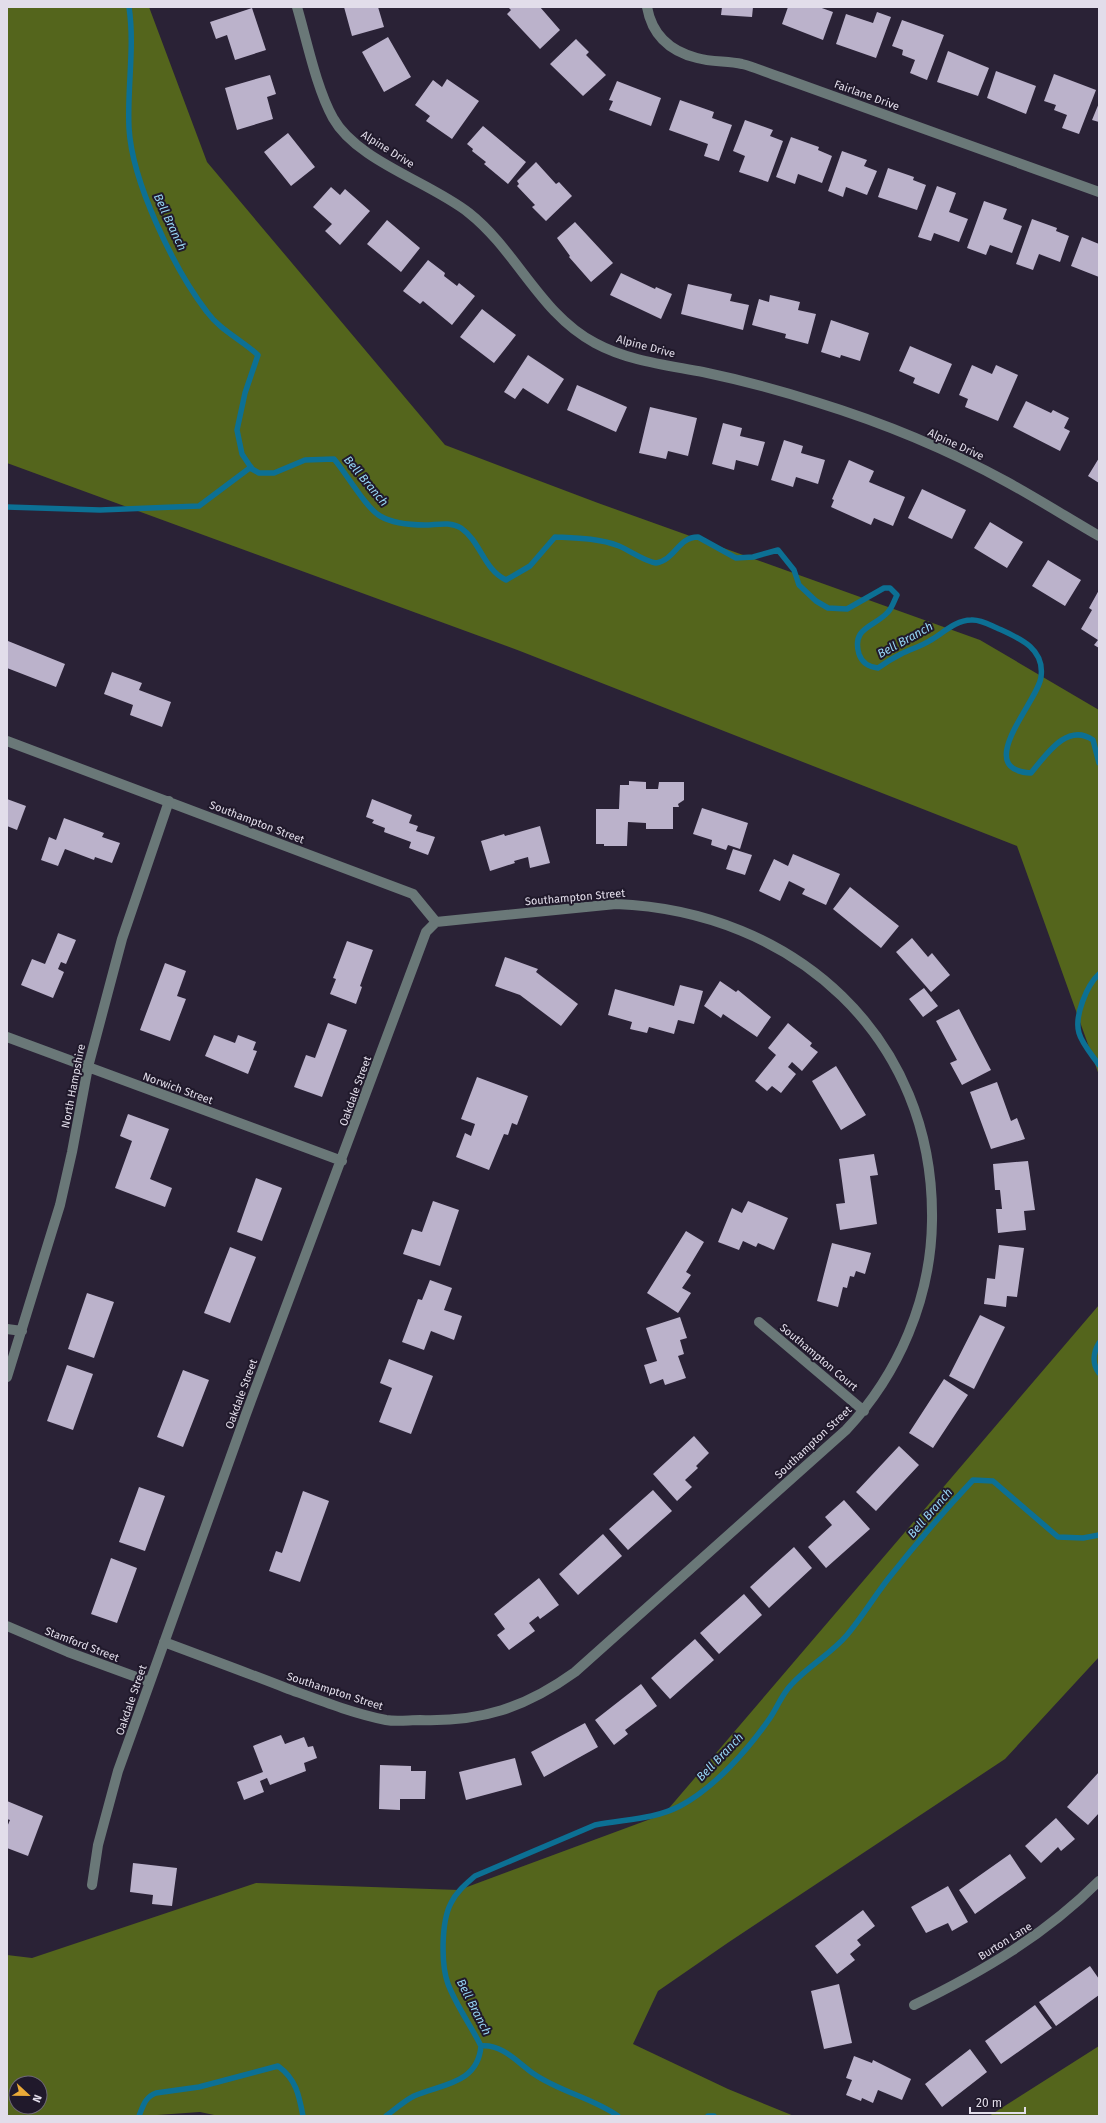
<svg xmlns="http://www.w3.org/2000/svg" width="1106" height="2123" viewBox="0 0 1106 2123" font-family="'Fira Sans',sans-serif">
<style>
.forest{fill:#54651c;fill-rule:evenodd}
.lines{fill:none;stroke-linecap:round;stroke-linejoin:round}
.stream{stroke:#0c7094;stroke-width:5.5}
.building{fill:#bbb2cb}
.minor{stroke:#6a7878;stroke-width:10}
.labels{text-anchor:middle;stroke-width:4;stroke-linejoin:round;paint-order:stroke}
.street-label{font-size:11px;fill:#e2ddea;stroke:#20192b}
.water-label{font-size:12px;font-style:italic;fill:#96d5f4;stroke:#20192b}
</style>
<rect width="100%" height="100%" fill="#2a2236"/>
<path class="forest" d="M 7,7 L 149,7 L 207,162 L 445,445 L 598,503 L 980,640 L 1099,710 L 1099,1075 L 1017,846 L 520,651 L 7,463 Z
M 1099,1305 L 1099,1657 L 1005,1759 L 729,1942 L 658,1991 L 633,2044 L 728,2089 L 794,2116 L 219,2116 L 200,2112 L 143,2116 L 7,2116 L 7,1955 L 32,1958 L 256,1883 L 459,1890 L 664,1814 ZM 16,2083 L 40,2083 L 40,2107 L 16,2107 Z
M 1099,2046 L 1099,2116 L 989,2116 Z"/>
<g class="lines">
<path class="stream" d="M 129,7 C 135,47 127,87 129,128 C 132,182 174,269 207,312 C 220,330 242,340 258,355 L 245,393 L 237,430 L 242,454 L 252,469 L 259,473 L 274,473 L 305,460 L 334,459 C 346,473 366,508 380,516 C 392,523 411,525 425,525 C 436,525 450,521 461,528 C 481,542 484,570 506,580 L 530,566 L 555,537 C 576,538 598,538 619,546 C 631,551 643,561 656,563 C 675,560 678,537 698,537 L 736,558 L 753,557 L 778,550 L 794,570 L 799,585 L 816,601 L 828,608 L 847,609 L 884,588 L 890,588 L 897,595 C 894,601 892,608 888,612 C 875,627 851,627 859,654 C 862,663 869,667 878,668 C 885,663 893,658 901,654 C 911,649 922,646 931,640 C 943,633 956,620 971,620 C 980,619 990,625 997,628 C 1019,638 1045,648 1041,677 C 1039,700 971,770 1031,773 C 1046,755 1067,722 1093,740 L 1099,763
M 7,507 L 100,510 L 199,506 L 251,467
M 1099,974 C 1087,985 1074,1016 1079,1033 C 1082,1044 1093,1056 1099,1065
M 1099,1343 C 1093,1353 1092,1364 1099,1373
M 481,2046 C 503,2044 518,2063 534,2074 C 560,2092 593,2098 618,2116
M 139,2116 C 143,2106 145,2097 156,2093 L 199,2087 L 278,2066 C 296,2079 299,2095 303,2116
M 386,2116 C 394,2110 404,2101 414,2096 C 441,2084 478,2084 481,2046 C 471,2026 456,2005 448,1984 C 441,1965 441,1922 451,1903 C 456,1892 466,1884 475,1876 L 595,1825 C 624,1819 653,1820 680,1806 C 714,1788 748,1750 770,1718 C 777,1708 782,1694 791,1685 C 808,1666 831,1654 847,1635 C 862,1617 874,1597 888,1579 C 915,1545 943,1512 973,1480 L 993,1481 L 1058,1537 L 1083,1538 L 1099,1535
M 708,2116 L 714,2116"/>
</g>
<path class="building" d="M 344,7 L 378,7 L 384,27 L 352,36 Z
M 508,7 L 540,7 L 560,30 L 540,49 L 507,14 L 511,10 Z
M 722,7 L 753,7 L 752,17 L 721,15 Z
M 788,7 L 819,7 L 833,12 L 823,40 L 782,24 Z
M 252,8 L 266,50 L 235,60 L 227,35 L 216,39 L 210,22 Z
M 877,12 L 891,17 L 876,58 L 836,44 L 846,14 L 873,23 Z
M 902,20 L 944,35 L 927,80 L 910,73 L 915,60 L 902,55 L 903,50 L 892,46 Z
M 388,37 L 411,77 L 384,92 L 362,52 Z
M 576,39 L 589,52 L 586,55 L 606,75 L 583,96 L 550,64 Z
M 948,51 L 989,68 L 978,96 L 937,82 Z
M 996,71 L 1036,86 L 1026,114 L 987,98 Z
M 1054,74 L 1096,90 L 1079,134 L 1062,128 L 1067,115 L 1054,110 L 1056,105 L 1044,101 Z
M 270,75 L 276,94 L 267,97 L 273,119 L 237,130 L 225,88 Z
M 447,79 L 479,101 L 452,139 L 426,121 L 430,116 L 415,105 L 433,80 L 442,87 Z
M 617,81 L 661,98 L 651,126 L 609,110 L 613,101 L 609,100 Z
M 680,100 L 714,112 L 712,118 L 732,125 L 719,161 L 704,156 L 708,144 L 669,130 Z
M 1099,103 L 1099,122 L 1092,120 Z
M 745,120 L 773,130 L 770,136 L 783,141 L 768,182 L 739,172 L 745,156 L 733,151 Z
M 483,126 L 526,162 L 508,184 L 484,164 L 486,162 L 472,151 L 473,149 L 467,144 Z
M 288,133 L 315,167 L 291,186 L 264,152 Z
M 791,137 L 819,147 L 818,150 L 832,156 L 822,183 L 798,174 L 795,184 L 776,177 Z
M 842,151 L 867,160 L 864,166 L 877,171 L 867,195 L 846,187 L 843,197 L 828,191 Z
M 536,162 L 556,184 L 559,182 L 572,196 L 546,221 L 532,207 L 535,205 L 517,186 L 519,184 L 517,181 Z
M 888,168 L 914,177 L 913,180 L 926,185 L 917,210 L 878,197 Z
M 937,186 L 956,193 L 949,212 L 968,219 L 959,242 L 934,233 L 931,241 L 918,237 Z
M 331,187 L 340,195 L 345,189 L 370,211 L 340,245 L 325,231 L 332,224 L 313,207 Z
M 984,201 L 1007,209 L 1003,219 L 1022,226 L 1012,253 L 990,245 L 986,255 L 967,248 Z
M 1032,219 L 1057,228 L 1056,231 L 1069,236 L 1060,262 L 1039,254 L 1033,270 L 1016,264 Z
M 387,220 L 420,248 L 401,272 L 367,244 Z
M 575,222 L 613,263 L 591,282 L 569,257 L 570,256 L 557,238 Z
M 1082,237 L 1099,244 L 1099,277 L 1071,266 Z
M 428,260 L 445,273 L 444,276 L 457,286 L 459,283 L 475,296 L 452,325 L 423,301 L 420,304 L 403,291 Z
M 621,273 L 655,289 L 656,287 L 672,294 L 661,319 L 610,295 Z
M 688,284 L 732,294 L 730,301 L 749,305 L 743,330 L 681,314 Z
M 770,295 L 800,302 L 798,310 L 816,314 L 808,344 L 785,338 L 786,334 L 752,325 L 759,299 L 769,302 Z
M 482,309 L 516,335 L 494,363 L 460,337 Z
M 831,320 L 869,333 L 860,361 L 841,355 L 840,358 L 821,352 Z
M 910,346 L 952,364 L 939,394 L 913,383 L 915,378 L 899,371 Z
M 528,355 L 564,379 L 548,404 L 523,388 L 515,399 L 504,392 Z
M 972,365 L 992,374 L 996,365 L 1018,375 L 998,421 L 965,407 L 968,399 L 959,395 Z
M 577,385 L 627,407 L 616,432 L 567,410 Z
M 1026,401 L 1051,413 L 1053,410 L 1069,418 L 1064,428 L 1070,431 L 1060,451 L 1013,427 Z
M 650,407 L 697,418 L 688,456 L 668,451 L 666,459 L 639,453 Z
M 723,423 L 742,428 L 740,436 L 765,442 L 758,466 L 736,460 L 734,470 L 712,464 Z
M 784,440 L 803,446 L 801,453 L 825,460 L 818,484 L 796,477 L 793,487 L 771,480 Z
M 1099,458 L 1099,483 L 1088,476 Z
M 849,460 L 874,471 L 869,482 L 905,497 L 893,526 L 874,518 L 871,525 L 831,507 L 834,500 L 832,499 Z
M 922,489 L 966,510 L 952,539 L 908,518 Z
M 990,522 L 1023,542 L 1007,568 L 974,548 Z
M 1048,560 L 1081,580 L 1065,606 L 1032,586 Z
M 1099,590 L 1099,648 L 1094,645 L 1098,640 L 1081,629 L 1092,610 L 1089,608 Z
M 8,641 L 65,664 L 56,687 L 7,668 Z
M 112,672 L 142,683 L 139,690 L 171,702 L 162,727 L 130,715 L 133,705 L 104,694 Z
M 629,781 L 646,782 L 646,789 L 658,789 L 659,782 L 684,782 L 684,800 L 678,804 L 679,807 L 673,807 L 673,829 L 646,829 L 646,823 L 628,822 L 627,846 L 604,846 L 604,844 L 596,844 L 596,809 L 619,809 L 620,785 L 629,785 Z
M 7,799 L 26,806 L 17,830 L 7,826 Z
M 372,799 L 412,815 L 409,823 L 418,826 L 416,831 L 435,837 L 428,855 L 409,848 L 411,842 L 384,832 L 385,828 L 372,823 L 374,820 L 366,817 Z
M 702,808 L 748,823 L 740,849 L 728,845 L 726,850 L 711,845 L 712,840 L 693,834 Z
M 64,818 L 104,833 L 102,837 L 120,843 L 112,863 L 95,857 L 94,860 L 65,849 L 58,866 L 41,860 L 49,837 L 56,840 Z
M 540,826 L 550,863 L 530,868 L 528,857 L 514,861 L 515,863 L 490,871 L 481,841 L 504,834 L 505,836 Z
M 733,849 L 752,855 L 745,875 L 726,869 Z
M 793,854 L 840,874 L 826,905 L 802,894 L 805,889 L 789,881 L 780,901 L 759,891 L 774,859 L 788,866 Z
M 850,887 L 899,926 L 881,948 L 833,909 Z
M 58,933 L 76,940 L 66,964 L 61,962 L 58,969 L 64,972 L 53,998 L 21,985 L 32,959 L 45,964 Z
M 912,938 L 928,957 L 932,953 L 950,975 L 931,992 L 896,952 Z
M 347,941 L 373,950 L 360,986 L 362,987 L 356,1004 L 330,994 L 336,979 L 333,978 Z
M 505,957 L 538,969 L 536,972 L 578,1004 L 561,1026 L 520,995 L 495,986 Z
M 165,963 L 186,971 L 177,996 L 186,999 L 170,1041 L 140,1030 Z
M 720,981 L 736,992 L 738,990 L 771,1017 L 757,1037 L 723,1014 L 721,1018 L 704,1006 Z
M 680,985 L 703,991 L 694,1024 L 678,1020 L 674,1034 L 649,1027 L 647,1033 L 630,1029 L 632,1022 L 608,1015 L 615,989 L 674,1006 Z
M 924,988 L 938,1006 L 923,1017 L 909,999 Z
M 959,1009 L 991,1070 L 962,1085 L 950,1063 L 957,1060 L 936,1021 Z
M 328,1023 L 347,1030 L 322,1097 L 294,1087 L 306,1055 L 315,1058 Z
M 788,1023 L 812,1043 L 810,1046 L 818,1052 L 802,1071 L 792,1062 L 788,1067 L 796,1074 L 781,1093 L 772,1086 L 767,1091 L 755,1081 L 776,1055 L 768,1048 Z
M 214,1035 L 235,1043 L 238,1035 L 256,1042 L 253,1050 L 257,1051 L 248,1074 L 205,1056 Z
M 836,1066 L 866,1115 L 841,1130 L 812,1081 Z
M 477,1077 L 528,1096 L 517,1125 L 512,1123 L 508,1135 L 504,1134 L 489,1170 L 456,1157 L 465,1133 L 471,1136 L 475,1124 L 461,1119 Z
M 997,1082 L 1011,1121 L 1017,1118 L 1025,1139 L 991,1149 L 970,1092 Z
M 128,1114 L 169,1129 L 150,1179 L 172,1188 L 165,1207 L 115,1188 L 132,1141 L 120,1136 Z
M 874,1154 L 878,1175 L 870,1176 L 877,1224 L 840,1230 L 836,1204 L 845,1203 L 839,1159 Z
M 1028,1161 L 1035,1210 L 1024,1211 L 1026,1230 L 998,1233 L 996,1209 L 1002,1209 L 1000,1190 L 995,1190 L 993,1164 Z
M 256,1178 L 282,1188 L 262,1241 L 237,1232 Z
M 433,1201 L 459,1210 L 440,1266 L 403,1254 L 412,1229 L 422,1232 Z
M 748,1201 L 788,1218 L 774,1250 L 758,1243 L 756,1247 L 743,1241 L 739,1250 L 718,1242 L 732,1208 L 742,1213 Z
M 686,1231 L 704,1242 L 686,1272 L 691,1275 L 682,1288 L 691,1293 L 678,1313 L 647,1293 Z
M 832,1243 L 871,1253 L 865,1274 L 856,1271 L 854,1277 L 850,1276 L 847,1288 L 843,1287 L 838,1307 L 817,1301 Z
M 999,1245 L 1024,1248 L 1017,1297 L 1007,1296 L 1006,1307 L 984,1304 L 987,1278 L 995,1279 Z
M 230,1247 L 256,1257 L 230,1323 L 204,1313 Z
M 430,1280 L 452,1288 L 444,1310 L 462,1316 L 454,1340 L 431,1331 L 424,1350 L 402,1342 L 418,1299 L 422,1300 Z
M 87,1293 L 114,1302 L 94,1358 L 68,1349 Z
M 980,1315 L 1005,1327 L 974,1389 L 949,1376 Z
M 680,1317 L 687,1338 L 680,1340 L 684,1354 L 678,1356 L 686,1378 L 665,1385 L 663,1379 L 650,1384 L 644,1365 L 657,1361 L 646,1328 Z
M 389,1359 L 433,1376 L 411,1434 L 379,1422 L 392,1388 L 380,1383 Z
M 67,1365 L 93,1374 L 73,1430 L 47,1421 Z
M 183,1370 L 209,1380 L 183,1447 L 157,1437 Z
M 944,1379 L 968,1395 L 933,1448 L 909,1433 Z
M 694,1436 L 709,1453 L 696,1466 L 698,1468 L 685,1480 L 692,1487 L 677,1501 L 653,1474 Z
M 899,1446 L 919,1465 L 876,1511 L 856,1492 Z
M 139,1487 L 165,1496 L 145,1551 L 119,1542 Z
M 653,1490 L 672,1511 L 628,1550 L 609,1529 Z
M 303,1491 L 329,1501 L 300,1582 L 269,1571 L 276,1551 L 282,1553 Z
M 844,1500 L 870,1529 L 826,1568 L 808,1547 L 832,1525 L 825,1517 Z
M 603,1534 L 622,1556 L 578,1595 L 559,1574 Z
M 794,1547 L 812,1568 L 769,1608 L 750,1587 Z
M 111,1558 L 137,1568 L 117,1623 L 91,1614 Z
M 539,1578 L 559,1605 L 540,1619 L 538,1616 L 529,1623 L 535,1631 L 509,1650 L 497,1635 L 505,1629 L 494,1614 Z
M 744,1594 L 762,1615 L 719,1654 L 700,1633 Z
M 695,1639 L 714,1660 L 670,1699 L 651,1678 Z
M 641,1684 L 657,1706 L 625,1730 L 628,1734 L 614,1745 L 595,1720 Z
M 585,1723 L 598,1747 L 544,1777 L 531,1752 Z
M 281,1735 L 285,1744 L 304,1737 L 308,1747 L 313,1746 L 317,1758 L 304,1763 L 306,1771 L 270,1785 L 267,1778 L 260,1781 L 264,1792 L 244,1800 L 237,1782 L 263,1772 L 253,1746 Z
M 515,1758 L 522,1785 L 466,1800 L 459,1772 Z
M 380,1765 L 411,1766 L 411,1771 L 426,1771 L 425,1799 L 400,1799 L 400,1810 L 379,1809 Z
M 1099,1772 L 1099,1813 L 1088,1825 L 1067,1807 Z
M 7,1801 L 43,1816 L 28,1856 L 7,1848 L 7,1827 L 10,1820 L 7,1819 Z
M 1056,1818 L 1075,1839 L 1061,1851 L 1058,1847 L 1041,1863 L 1025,1846 Z
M 1010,1854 L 1026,1878 L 975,1914 L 959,1890 Z
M 133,1863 L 177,1868 L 172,1906 L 152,1904 L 153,1895 L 130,1892 Z
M 948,1886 L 968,1922 L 952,1931 L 948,1923 L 926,1933 L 911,1907 Z
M 863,1910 L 875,1926 L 857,1940 L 861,1945 L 850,1954 L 855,1960 L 837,1974 L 815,1946 Z
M 1090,1966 L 1099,1979 L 1099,1995 L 1056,2026 L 1039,2002 Z
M 839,1984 L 852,2043 L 824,2049 L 811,1991 Z
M 1035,2005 L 1052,2028 L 1001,2064 L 985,2041 Z
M 970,2049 L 987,2072 L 942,2107 L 925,2084 Z
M 854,2056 L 872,2063 L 873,2060 L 911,2079 L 902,2100 L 878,2090 L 873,2103 L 862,2098 L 861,2101 L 846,2095 L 852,2080 L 846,2078 Z"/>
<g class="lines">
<path class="minor" d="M 297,7 C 307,41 316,87 333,118 C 357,161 430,182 469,213 C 517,251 540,314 595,343 C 628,361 667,365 703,372 C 741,380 779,390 816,402 C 881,422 947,449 1007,482 C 1038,499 1068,518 1099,536
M 647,7 C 652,35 669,51 697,58 C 711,62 727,61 742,64 C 755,67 767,73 780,77 L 1099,192
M 7,741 L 413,894 L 436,922 L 616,904 C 794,911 935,1037 932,1221 C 931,1298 899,1374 846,1430 L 575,1672 C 525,1708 481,1722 420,1720 C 409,1720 397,1722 386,1720 C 352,1713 319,1700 286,1688 C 245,1672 204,1657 164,1642
M 7,1037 L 342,1161
M 759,1322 L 864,1411
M 7,1329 L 22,1331
M 7,1377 L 60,1205 L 72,1152 L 88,1067 L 122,939 L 169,801
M 7,1626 L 68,1652 L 150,1682
M 92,1885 L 98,1845 L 118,1771 L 150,1682 L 246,1414 L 426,932 L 436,922
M 914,2005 C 982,1972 1045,1935 1099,1881"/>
</g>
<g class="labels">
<g class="street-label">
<text transform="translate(867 95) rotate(20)" y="4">Fairlane Drive</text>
<text transform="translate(388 149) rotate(32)" y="4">Alpine Drive</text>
<text transform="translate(646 346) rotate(15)" y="4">Alpine Drive</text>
<text transform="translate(956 444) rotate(25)" y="4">Alpine Drive</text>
<text transform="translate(257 822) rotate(21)" y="4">Southampton Street</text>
<text transform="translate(575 897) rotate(-5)" y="4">Southampton Street</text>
<text transform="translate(73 1086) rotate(-79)" y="4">North Hampshire</text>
<text transform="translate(178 1088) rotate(20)" y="4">Norwich Street</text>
<text transform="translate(355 1091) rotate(-70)" y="4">Oakdale Street</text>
<text transform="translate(819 1357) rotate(40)" y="4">Southampton Court</text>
<text transform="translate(241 1394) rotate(-70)" y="4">Oakdale Street</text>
<text transform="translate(813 1442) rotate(-43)" y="4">Southampton Street</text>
<text transform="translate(82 1644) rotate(21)" y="4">Stamford Street</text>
<text transform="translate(335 1691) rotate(18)" y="4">Southampton Street</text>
<text transform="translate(131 1700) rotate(-71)" y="4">Oakdale Street</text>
<text transform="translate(1005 1941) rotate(-32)" y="4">Burton Lane</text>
</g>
<g class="water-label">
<text transform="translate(170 222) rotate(65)" y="4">Bell Branch</text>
<text transform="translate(366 481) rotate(50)" y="4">Bell Branch</text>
<text transform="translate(905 640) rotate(-29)" y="4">Bell Branch</text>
<text transform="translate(930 1513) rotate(-49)" y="4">Bell Branch</text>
<text transform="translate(720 1757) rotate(-46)" y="4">Bell Branch</text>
<text transform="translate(474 2007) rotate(63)" y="4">Bell Branch</text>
</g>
</g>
<rect width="1106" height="2123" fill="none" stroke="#e2ddea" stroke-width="16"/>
<g transform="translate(28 2095) rotate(112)"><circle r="19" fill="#20192b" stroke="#6e6777"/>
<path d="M0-3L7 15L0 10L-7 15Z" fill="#eaaa38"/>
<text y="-6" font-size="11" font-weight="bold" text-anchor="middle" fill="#e2ddea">N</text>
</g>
<path d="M970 2107v6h55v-6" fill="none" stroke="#e2ddea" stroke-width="2"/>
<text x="976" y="2107" font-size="12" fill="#e2ddea" stroke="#20192b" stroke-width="3" paint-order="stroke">20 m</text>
</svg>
